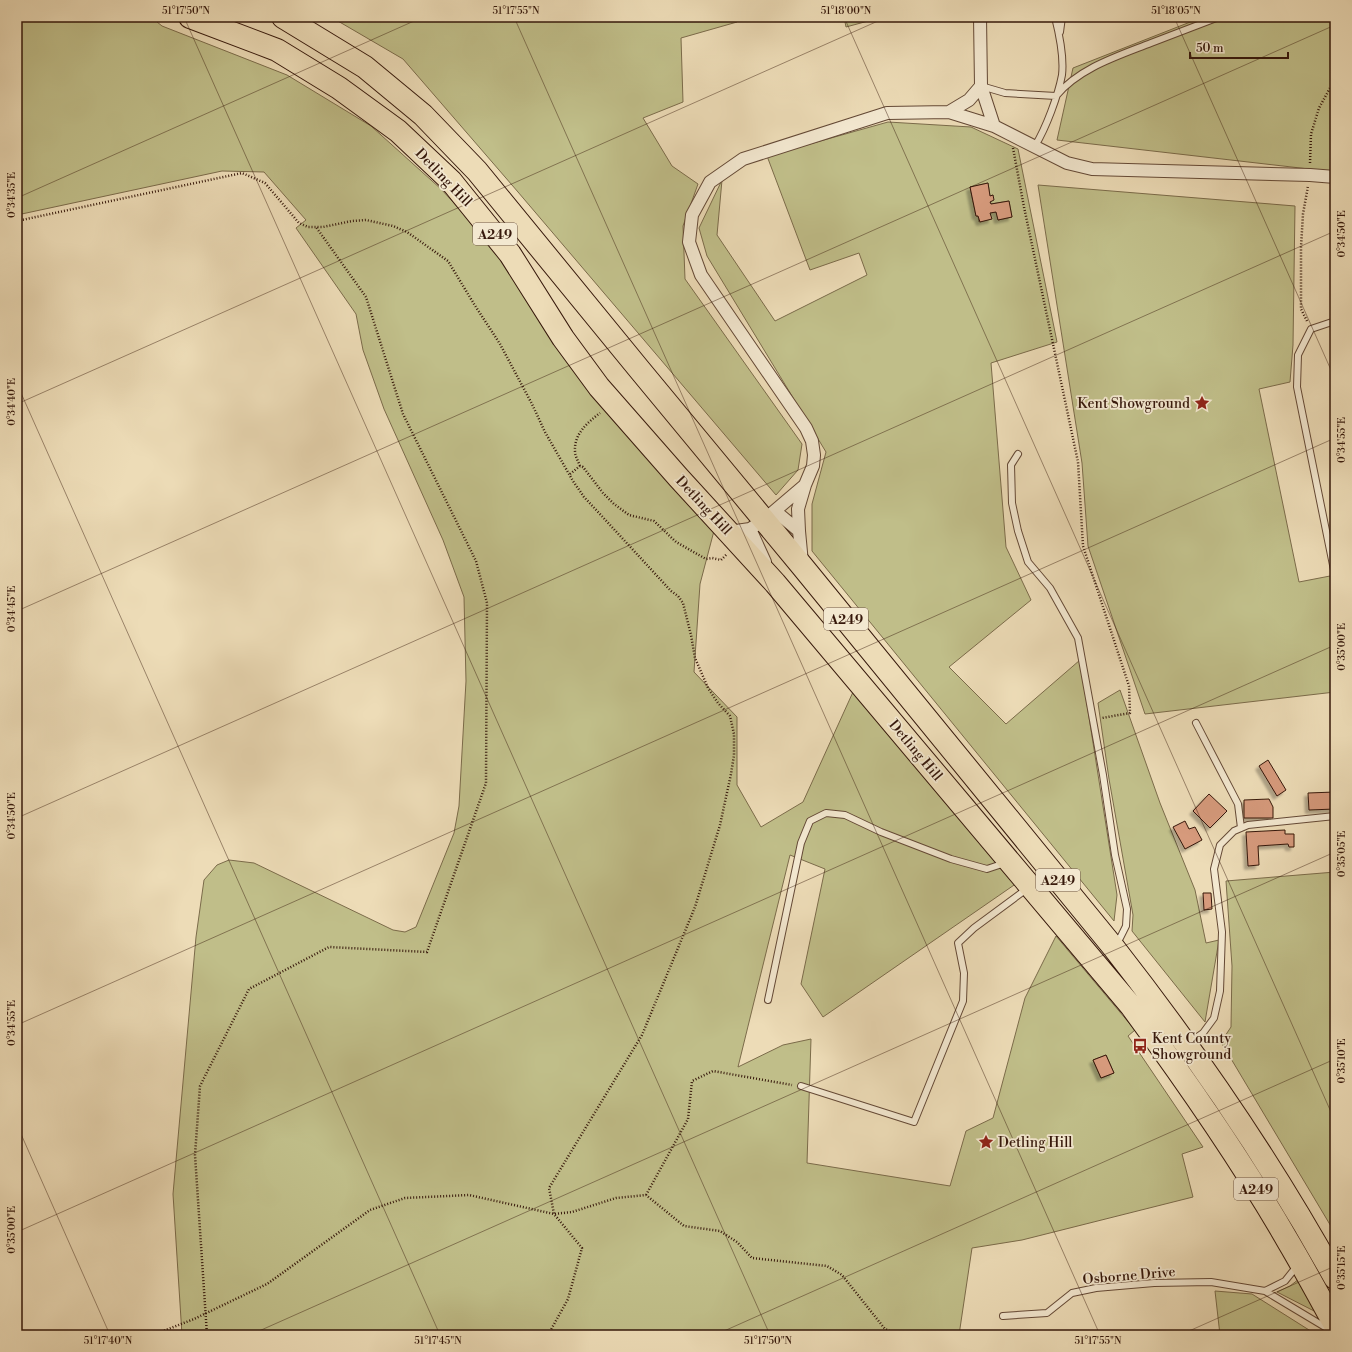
<svg xmlns="http://www.w3.org/2000/svg" width="1352" height="1352" viewBox="0 0 1352 1352" font-family="'Libre Bodoni',serif">
<style>
.green{fill:#c0be89;stroke:#7b6b4a;fill-rule:evenodd}
.building{fill:#d69a7c;stroke:#36180b;filter:url(#shadow)}
.lines{fill:none;stroke-linecap:round;stroke-linejoin:round}
.lane-casing{stroke:#644936;stroke-width:8}
.street-casing{stroke:#644936;stroke-width:14}
.highway-casing{stroke:#36180b;stroke-width:24}
.path{stroke:#36180b;stroke-width:2.5;stroke-dasharray:1 2;stroke-linecap:butt}
.lane{stroke:#f3e8d0;stroke-width:6}
.street{stroke:#f3e8d0;stroke-width:12}
.highway{stroke:#eddcb7;stroke-width:22}
.ticks{fill:none;stroke:#36180b;stroke-width:1;stroke-opacity:0.45}
.labels{text-anchor:middle;stroke-width:3.5;stroke-linejoin:round;paint-order:stroke}
.shield{fill:#f3e8d0;stroke:#6f5646;stroke-width:1}
.shield-label{font-size:13px;font-weight:bold;fill:#36180b}
.street-label{font-size:14px;fill:#36180b;stroke:#f3e8d0}
.poi-label{font-size:14px;fill:#36180b;stroke:#f3e8d0;text-anchor:start}
.neatline{fill:none;stroke:#36180b;stroke-width:1.5}
.ticks-label{font-size:10px;text-anchor:middle;fill:#36180b}
</style>
<defs>
<filter id="shadow"><feDropShadow dx="-3.5" dy="3.5" stdDeviation="1" flood-color="#0004"/></filter>
</defs>
<rect width="100%" height="100%" fill="#eddcb7"/>
<filter id="stains"><feTurbulence type="fractalNoise" baseFrequency=".005" numOctaves="4"/><feColorMatrix values="0 0 0 0 .2 0 0 0 0 .09 0 0 0 0 .02 0 0 0 .5 -.17"/></filter>
<radialGradient id="worn" r=".72"><stop offset=".6" stop-color="#630" stop-opacity="0"/><stop offset="1" stop-color="#630" stop-opacity=".3"/></radialGradient>
<path class="green" d="M 17,17 L 151,17 L 162,26 L 287,75 L 371,126 L 441,189 L 508,262 L 715,527 L 700,584 L 694,672 L 737,717 L 737,785 L 761,827 L 803,802 L 853,692 L 1017,883 L 823,1017 L 801,984 L 825,869 L 790,855 L 738,1067 L 783,1045 L 811,1039 L 807,1163 L 950,1186 L 966,1131 L 993,1118 L 1025,998 L 1056,936 L 1135,1030 L 1128,1036 L 1203,1147 L 1182,1154 L 1193,1197 L 1022,1240 L 972,1248 L 959,1335 L 182,1335 L 173,1194 L 196,937 L 204,880 L 217,865 L 229,860 L 254,863 L 393,930 L 405,932 L 416,927 L 454,833 L 459,806 L 466,681 L 464,597 L 443,540 L 384,409 L 363,350 L 356,314 L 296,228 L 306,220 L 264,172 L 222,171 L 17,215 ZM 1106,1055 L 1114,1073 L 1101,1078 L 1093,1060 Z
M 331,17 L 736,17 L 737,22 L 681,38 L 683,102 L 643,118 L 672,166 L 698,184 L 683,226 L 685,279 L 802,444 L 798,470 L 776,495 L 518,192 L 403,59 Z
M 844,17 L 883,17 L 846,27 Z
M 1203,17 L 1335,17 L 1335,172 L 1057,140 L 1073,68 Z
M 888,122 L 971,127 L 1018,149 L 1057,342 L 991,363 L 1006,547 L 1031,600 L 949,667 L 1006,724 L 1080,660 L 1117,895 L 1114,921 L 812,551 L 812,504 L 826,452 L 707,256 L 699,228 L 722,180 L 717,235 L 775,321 L 867,275 L 859,253 L 810,270 L 767,156 ZM 988,183 L 990,196 L 993,195 L 990,202 L 991,204 L 1009,201 L 1012,217 L 998,220 L 996,212 L 990,213 L 991,219 L 979,222 L 978,216 L 976,216 L 970,187 Z
M 1038,185 L 1295,206 L 1293,345 L 1290,382 L 1259,389 L 1299,582 L 1330,576 L 1335,587 L 1335,692 L 1145,714 L 1088,546 L 1082,463 Z
M 1120,690 L 1160,803 L 1195,890 L 1206,943 L 1219,940 L 1205,1022 L 1132,931 L 1133,915 L 1109,779 L 1098,703 Z
M 1335,872 L 1335,1233 L 1221,1042 L 1231,1027 L 1232,966 L 1226,881 Z
M 1299,1279 L 1318,1313 L 1277,1292 L 1290,1286 Z
M 1215,1291 L 1252,1294 L 1317,1335 L 1220,1335 Z"/>
<path class="building" d="M 988,183 L 990,196 L 993,195 L 994,200 L 990,202 L 991,204 L 1009,201 L 1012,217 L 998,220 L 996,212 L 990,213 L 992,219 L 980,222 L 978,216 L 976,216 L 970,187 Z
M 1268,760 L 1286,790 L 1277,796 L 1259,766 Z
M 1335,792 L 1335,809 L 1309,810 L 1308,793 Z
M 1209,794 L 1227,811 L 1210,828 L 1193,811 Z
M 1269,799 L 1273,807 L 1273,818 L 1244,818 L 1244,800 Z
M 1185,821 L 1189,829 L 1195,827 L 1202,840 L 1185,849 L 1173,827 Z
M 1285,830 L 1285,834 L 1294,834 L 1294,847 L 1289,847 L 1288,844 L 1258,846 L 1259,865 L 1248,866 L 1246,832 Z
M 1203,893 L 1211,893 L 1212,909 L 1204,910 Z
M 1106,1055 L 1114,1073 L 1101,1078 L 1093,1060 Z"/>
<g class="lines">
<g class="lane-casing">
<path id="lane" d="M 1060,32 L 1062,17
M 981,86 L 1005,93 L 1056,96 C 1079,68 1118,56 1151,43 C 1174,34 1196,26 1219,17
M 1035,146 C 1046,128 1058,96 1062,75 C 1064,58 1059,33 1055,17
M 1335,321 L 1311,329 L 1298,355 L 1297,387 L 1335,575
M 1018,454 L 1011,465 L 1012,503 L 1018,531 L 1028,562 L 1050,588 L 1078,638 L 1103,775 L 1115,855 L 1127,909 L 1126,926 L 1117,944
M 1196,723 L 1238,804 L 1241,828
M 768,1000 L 801,843 L 810,821 L 826,813 L 845,815 L 881,832 L 951,859 L 987,869 L 1005,863
M 1190,1042 L 1203,1033 L 1214,1018 L 1220,991 L 1222,932 L 1214,869 L 1220,845 L 1234,831 L 1248,825 L 1335,816
M 801,1086 L 914,1122 L 963,1001 L 964,973 L 958,943 L 974,928 L 1028,888
M 1265,1291 L 1285,1281 L 1297,1266
M 1003,1316 L 1047,1313 L 1072,1293 L 1096,1288 L 1154,1283 L 1211,1282 L 1265,1291 L 1330,1330"/>
</g>
<g class="street-casing">
<path id="street" d="M 980,17 L 981,86 L 994,126
M 949,112 L 969,100 L 981,86
M 775,511 L 799,531
M 750,529 L 765,562
M 729,532 L 750,529 L 764,520 L 805,485 L 813,466 L 814,455 L 812,441 L 806,428 L 701,275 L 689,242 L 692,215 L 710,182 L 743,159 L 887,113 L 949,112 L 994,126 L 1067,163 L 1092,169 L 1310,175 L 1335,177
M 802,563 L 799,531 L 798,509 L 805,485"/>
</g>
<g class="highway-casing">
<path id="highway" d="M 190,17 L 277,50 L 339,88 L 398,131 L 451,181 L 510,254 L 563,338 L 599,387 L 678,477 L 775,583 L 1131,1006 C 1187,1082 1242,1161 1289,1243 C 1305,1270 1320,1298 1335,1325
M 283,17 L 365,67 L 423,115 L 477,171 L 639,369 L 802,566 L 1114,948 C 1196,1053 1271,1162 1335,1278"/>
</g>
<path class="path" d="M 1013,148 L 1024,207 L 1078,462 L 1083,546 L 1129,686 L 1130,713 L 1102,718
M 1310,163 L 1311,134 L 1319,108 L 1335,79
M 17,221 L 242,173 L 265,183 L 299,223 L 308,227 L 323,227 L 352,221 L 366,220 L 393,226 L 407,232 L 448,261 L 474,304 L 500,344 L 532,404 L 545,432 L 573,481 L 584,497 L 599,513 L 671,591 L 678,596 L 683,603 L 691,635 L 695,658 L 708,688 L 718,703 L 730,716 L 734,734 L 734,755 L 731,774 L 720,825 L 695,907 L 642,1035 L 549,1188 L 554,1214 L 582,1248 L 568,1299 L 548,1335
M 1307,321 L 1301,309 L 1301,247 L 1303,214 L 1308,186
M 580,466 C 578,461 575,456 575,451 C 574,434 587,423 600,413
M 570,474 L 580,466 L 583,467 L 603,493 L 614,504 L 629,515 L 654,521 L 676,542 L 706,559 L 712,558 L 721,560 L 727,554
M 646,1195 L 688,1119 L 692,1081 L 713,1071 L 792,1085
M 153,1335 L 194,1319 L 267,1284 L 370,1210 L 405,1198 L 469,1195 L 554,1214 L 572,1212 L 616,1198 L 646,1195 L 684,1226 L 720,1231 L 737,1242 L 752,1258 L 827,1266 L 842,1275 L 885,1329 L 899,1335
M 207,1335 L 195,1155 L 200,1086 L 249,989 L 329,947 L 427,952 L 486,783 L 487,603 L 476,561 L 403,414 L 366,297 L 316,227"/>
<use href="#lane" class="lane"/>
<use href="#street" class="street"/>
<use href="#highway" class="highway"/>
</g>
<path class="ticks" d="M 184,17 L 770,1335M 514,17 L 1100,1335M 844,17 L 1335,1121M 1174,17 L 1335,379M 17,198 L 423,17M 17,384 L 440,1335M 17,404 L 887,17M 17,611 L 1335,25M 17,818 L 1335,231M 17,1025 L 1335,438M 17,1125 L 110,1335M 17,1232 L 1335,645M 250,1335 L 1335,852M 715,1335 L 1335,1059M 1180,1335 L 1335,1266"/>
<defs>
<g id="sight-bare" transform="scale(1.2)"><path d="M0-6L1.8-2.2L6-1.7L2.9 1.2L3.7 5.4L0 3.3L-3.7 5.4L-2.9 1.2L-6-1.7L-1.8-2.2Z" fill="#8f2418" stroke="#f3e8d0" stroke-width="2.5" paint-order="stroke"/></g>
<g id="bus-bare" transform="scale(1.2)"><path d="M-5-6H5V4H4V6H2V4H-2V6H-4V4H-5ZM-3.5-4V0h7V-4ZM-3.5 1.2v1.5H-2V1.2ZM2 1.2v1.5H3.5V1.2Z" fill="#8f2418" stroke="#f3e8d0" stroke-width="2.5" paint-order="stroke"/></g>
</defs>
<g fill-rule="evenodd">
<use href="#sight-bare" x="1202" y="403"/>
<use href="#bus-bare" x="1140" y="1046"/>
<use href="#sight-bare" x="986" y="1142"/>
</g>
<g class="labels">
<g class="shield">
<rect x="473" y="223" width="44" height="22" rx="3"/>
<rect x="824" y="608" width="44" height="22" rx="3"/>
<rect x="1036" y="869" width="44" height="22" rx="3"/>
<rect x="1234" y="1178" width="44" height="22" rx="3"/>
</g>
<g class="shield-label">
<text x="495" y="239">A249</text>
<text x="846" y="624">A249</text>
<text x="1058" y="885">A249</text>
<text x="1256" y="1194">A249</text>
</g>
<g class="street-label">
<text transform="translate(444 177) rotate(46)" y="5">Detling Hill</text>
<text transform="translate(704 505) rotate(47)" y="5">Detling Hill</text>
<text transform="translate(916 750) rotate(50)" y="5">Detling Hill</text>
<text transform="translate(1129 1275) rotate(-5)" y="5">Osborne Drive</text>
</g>
<g class="poi-label">
<text x="1190" y="408" text-anchor="end">Kent Showground</text>
<text x="1152" y="1043">Kent County<tspan x="1152" dy="16">Showground</tspan></text>
<text x="998" y="1147">Detling Hill</text>
</g>
</g>
<rect width="1352" height="1352" fill="none" stroke="#eddcb7" stroke-width="44"/>
<path d="M1190 52v6h98v-6" fill="none" stroke="#36180b" stroke-width="2"/>
<text x="1196" y="52" font-size="12" fill="#36180b" stroke="#f3e8d0" stroke-width="3" paint-order="stroke">50 m</text>
<rect x="22" y="22" width="1308" height="1308" class="neatline"/>
<g class="ticks-label">
<text x="186" y="14">51°17'50"N</text>
<text x="516" y="14">51°17'55"N</text>
<text x="846" y="14">51°18'00"N</text>
<text x="1176" y="14">51°18'05"N</text>
<text transform="translate(11 195) rotate(-90)" y="4">0°34'35"E</text>
<text transform="translate(1341 234) rotate(-90)" y="4">0°34'50"E</text>
<text transform="translate(11 402) rotate(-90)" y="4">0°34'40"E</text>
<text transform="translate(1341 440) rotate(-90)" y="4">0°34'55"E</text>
<text transform="translate(11 609) rotate(-90)" y="4">0°34'45"E</text>
<text transform="translate(1341 647) rotate(-90)" y="4">0°35'00"E</text>
<text transform="translate(11 816) rotate(-90)" y="4">0°34'50"E</text>
<text transform="translate(1341 854) rotate(-90)" y="4">0°35'05"E</text>
<text transform="translate(11 1023) rotate(-90)" y="4">0°34'55"E</text>
<text transform="translate(1341 1061) rotate(-90)" y="4">0°35'10"E</text>
<text transform="translate(11 1230) rotate(-90)" y="4">0°35'00"E</text>
<text transform="translate(1341 1268) rotate(-90)" y="4">0°35'15"E</text>
<text x="108" y="1344">51°17'40"N</text>
<text x="438" y="1344">51°17'45"N</text>
<text x="768" y="1344">51°17'50"N</text>
<text x="1098" y="1344">51°17'55"N</text>
</g>
<rect width="100%" height="100%" filter="url(#stains)"/>
<rect width="100%" height="100%" fill="url(#worn)"/>
</svg>
